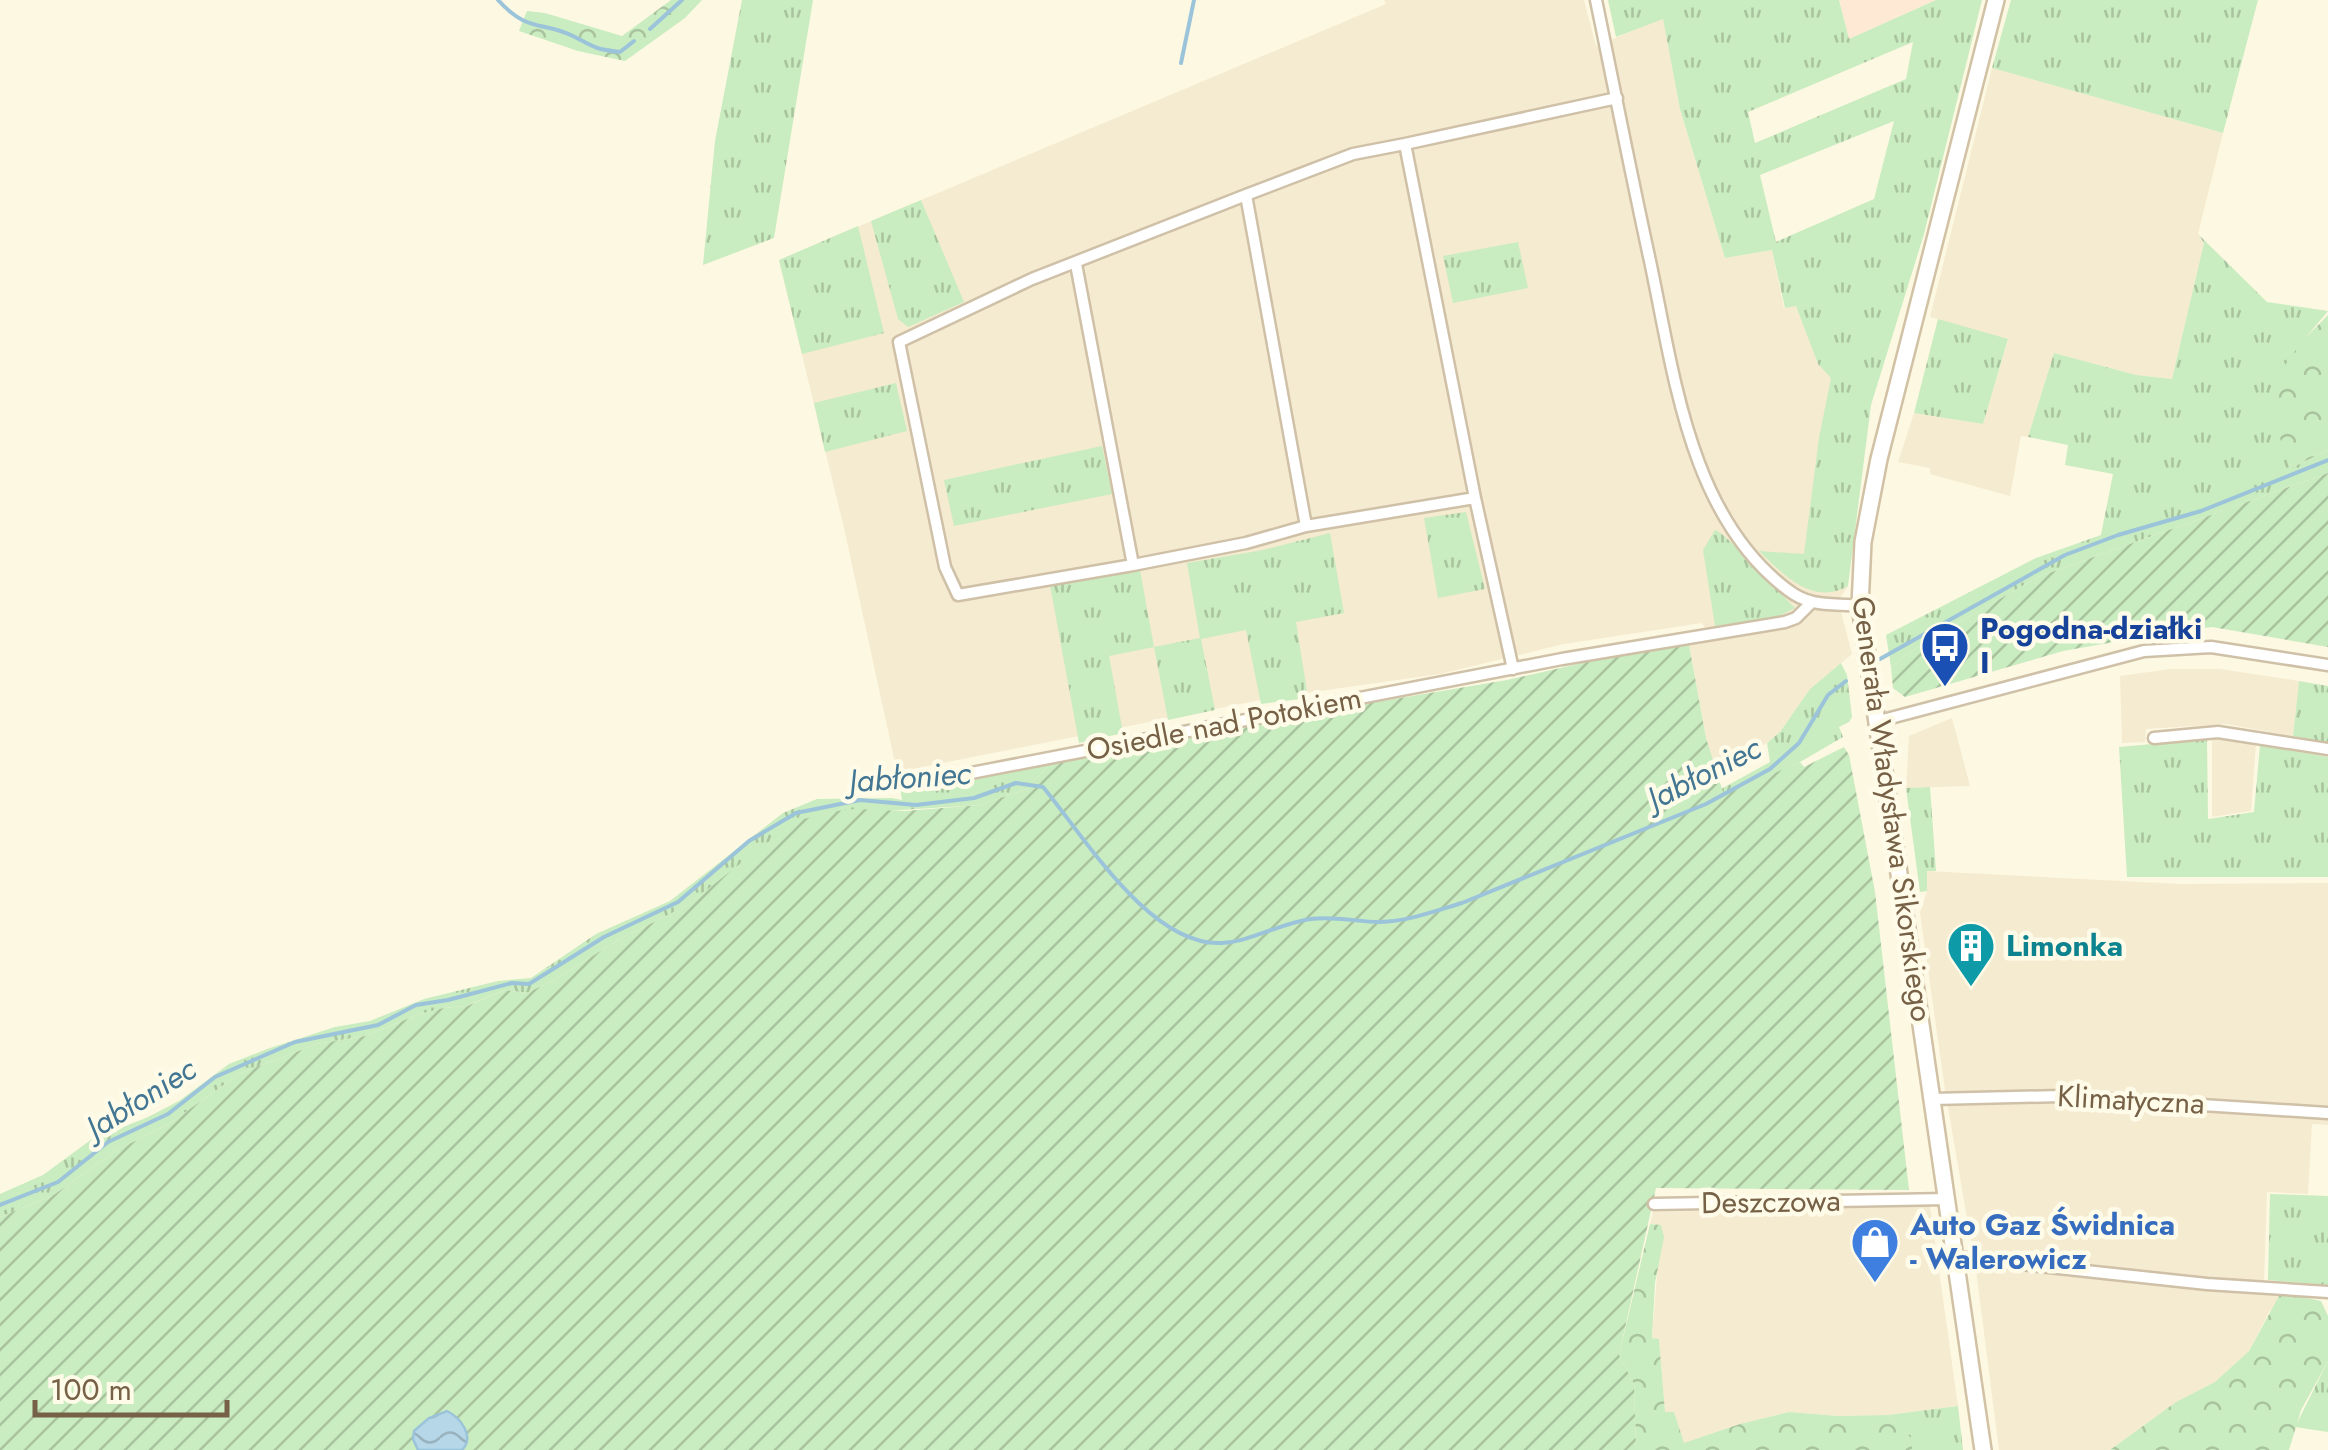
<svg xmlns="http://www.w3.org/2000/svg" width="2328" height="1450" viewBox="0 0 2328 1450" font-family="Jost,sans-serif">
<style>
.residential{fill:#f5ebd0}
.commercial{fill:#fee9d5}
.grass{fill:url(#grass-tufts);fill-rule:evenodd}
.forest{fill:url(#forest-crowns)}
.garden{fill:url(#garden-furrows)}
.water{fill:url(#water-waves);stroke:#9bc4da;stroke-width:2.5}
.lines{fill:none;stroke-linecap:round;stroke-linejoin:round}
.stream{stroke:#9bc4da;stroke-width:4}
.street-casing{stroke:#cfc0a8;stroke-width:15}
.secondary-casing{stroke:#d2c2a5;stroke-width:20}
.street{stroke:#fff;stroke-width:10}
.secondary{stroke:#fff;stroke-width:15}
.labels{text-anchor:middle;stroke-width:9;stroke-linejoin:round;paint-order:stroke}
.transit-label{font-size:30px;font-weight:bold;fill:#164399;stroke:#fffbe9;text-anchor:start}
.street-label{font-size:30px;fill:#766147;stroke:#fffbe9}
.culture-label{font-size:30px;font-weight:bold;fill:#0d838f;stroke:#fffbe9;text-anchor:start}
.shop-label{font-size:30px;font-weight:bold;fill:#366cbe;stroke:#fffbe9;text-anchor:start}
.water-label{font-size:32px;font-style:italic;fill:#427693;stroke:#fffbe9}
</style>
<defs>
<pattern id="grass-tufts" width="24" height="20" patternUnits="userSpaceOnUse" patternTransform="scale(2.5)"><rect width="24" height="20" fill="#c9ecc0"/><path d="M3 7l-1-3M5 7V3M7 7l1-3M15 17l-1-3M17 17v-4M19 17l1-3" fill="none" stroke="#a8c39e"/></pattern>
<pattern id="forest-crowns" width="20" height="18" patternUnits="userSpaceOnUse" patternTransform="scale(2.5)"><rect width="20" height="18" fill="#c9ecc0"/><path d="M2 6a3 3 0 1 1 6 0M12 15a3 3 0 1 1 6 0" fill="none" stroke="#a8c39e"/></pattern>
<pattern id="garden-furrows" width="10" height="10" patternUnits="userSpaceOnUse" patternTransform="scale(2.5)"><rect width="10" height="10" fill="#c9ecc0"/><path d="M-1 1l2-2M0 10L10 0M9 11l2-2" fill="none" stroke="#a8c39e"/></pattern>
<pattern id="water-waves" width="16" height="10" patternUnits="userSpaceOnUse" patternTransform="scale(2.5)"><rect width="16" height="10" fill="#b5d7e8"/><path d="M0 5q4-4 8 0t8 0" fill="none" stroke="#98b2be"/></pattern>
</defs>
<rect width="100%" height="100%" fill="#fdf8e2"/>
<path class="residential" d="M 1384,0 L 1584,0 L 1596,46 L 1663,18 L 1680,109 L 1725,258 L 1772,250 L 1784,308 L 1796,305 L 1818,364 L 1834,381 L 1848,586 L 1838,601 L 1852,654 L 1810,689 L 1780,732 L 1718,782 L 1706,737 L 1689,645 L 1709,634 L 1702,623 L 1564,644 L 1440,674 L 1270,698 L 897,772 L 844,528 L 779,260 L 1386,4 Z
M 1992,68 L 2223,133 L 2198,234 L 2204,243 L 2172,379 L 2136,375 L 2054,353 L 2028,437 L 2021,436 L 2010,496 L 1930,474 L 1930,468 L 1898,462 L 1914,413 L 1983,424 L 2008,340 L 1930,317 Z
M 2170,669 L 2220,669 L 2299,681 L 2293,736 L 2226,724 L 2146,729 L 2145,742 L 2122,743 L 2120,676 Z
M 1952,718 L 1970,786 L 1906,788 L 1909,736 Z
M 2212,739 L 2256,743 L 2251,811 L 2212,817 Z
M 1927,871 L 2180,884 L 2328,883 L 2328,1125 L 2312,1124 L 2308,1194 L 2267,1192 L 2264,1282 L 2287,1294 L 2269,1312 L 2249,1351 L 2215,1382 L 2176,1402 L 2110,1450 L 1999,1450 L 1976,1270 L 1945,1090 L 1920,913 L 1927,891 Z
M 1930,1206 L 1958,1406 L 1888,1415 L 1837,1416 L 1789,1412 L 1740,1424 L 1684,1444 L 1674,1412 L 1665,1413 L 1659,1339 L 1652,1338 L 1661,1225 L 1650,1224 L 1653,1212 Z"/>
<path class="commercial" d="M 1839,0 L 1936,0 L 1849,39 Z"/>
<path class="grass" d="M 742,0 L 813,0 L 774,238 L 703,265 L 715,141 Z
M 1608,0 L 1839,0 L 1849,39 L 1936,0 L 1982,0 L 1924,234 L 1871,405 L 1848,586 C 1812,606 1784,575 1759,551 L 1804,554 L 1819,438 L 1831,378 L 1818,364 L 1796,306 L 1785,308 L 1772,250 L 1725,258 L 1680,109 L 1663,19 L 1616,37 ZM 1913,42 L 1906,79 L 1755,143 L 1748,112 ZM 1894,121 L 1874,199 L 1776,242 L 1760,175 Z
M 2011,0 L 2258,0 L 2223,133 L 1992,68 Z
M 921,200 L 964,302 L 908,327 L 898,319 L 871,221 Z
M 858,226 L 884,333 L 802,354 L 779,260 Z
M 2198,234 L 2267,302 L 2328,311 L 2308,335 L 2274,423 L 2287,447 L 2291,468 L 2328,450 L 2328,473 L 2038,577 L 1925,642 L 1891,667 L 1886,635 L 2036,558 L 2101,535 L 2113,474 L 2065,465 L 2068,445 L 2028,437 L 2054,353 L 2136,375 L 2172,379 L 2204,243 Z
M 1518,242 L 1528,288 L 1453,303 L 1443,256 Z
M 1938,319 L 2008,339 L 1983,424 L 1914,413 Z
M 896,383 L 907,431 L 825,452 L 814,403 Z
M 1102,446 L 1112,494 L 954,526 L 944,480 Z
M 1466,512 L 1485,589 L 1438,598 L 1424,518 Z
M 1715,530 C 1726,533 1781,594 1795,608 L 1775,618 L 1715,626 L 1703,550 Z
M 1330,533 L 1344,613 L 1296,622 L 1308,698 L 1261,704 L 1246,630 L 1201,639 L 1215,710 L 1168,720 L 1154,647 L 1109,656 L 1123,733 L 1079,743 L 1050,585 L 1140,570 L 1154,647 L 1200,638 L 1187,563 L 1263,550 Z
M 1841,663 L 1847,675 L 1852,717 L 1849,722 L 1839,727 L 1843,737 L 1800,762 L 1724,796 L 1721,789 L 1770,762 L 1767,743 L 1780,732 L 1810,689 Z
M 2299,681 L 2328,686 L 2328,743 L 2293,736 Z
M 2207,739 L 2208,819 L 2254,812 L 2260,745 L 2328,757 L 2328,877 L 2127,877 L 2119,747 Z
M 1119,748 L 1048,766 L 1027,789 L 980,805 L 885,811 L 795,822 L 686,906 L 618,940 L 556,979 L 527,993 L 505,990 L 466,1006 L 443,1008 L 417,1015 L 365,1036 L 317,1044 L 241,1073 L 167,1125 L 119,1149 L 52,1196 L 0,1217 L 0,1194 L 43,1175 L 92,1139 L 146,1118 L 179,1101 L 229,1064 L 267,1049 L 335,1027 L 370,1021 L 424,999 L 498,981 L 531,978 L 596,934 L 670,901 L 783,813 L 817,799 L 892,798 L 902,800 L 899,781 L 931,774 L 934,786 L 1056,759 Z
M 1930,787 L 1936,871 L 1927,871 L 1927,891 L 1920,892 L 1906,788 Z
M 2270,1194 L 2328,1196 L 2328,1285 L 2268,1280 Z
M 2328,1361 L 2328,1432 L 2295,1427 Z
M 1958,1406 L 1963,1450 L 1912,1450 L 1911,1439 L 1888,1415 Z"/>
<path class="forest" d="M 671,0 L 702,0 L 685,18 L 625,61 L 578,51 L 519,31 L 527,11 L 545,13 L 622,36 Z
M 2328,315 L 2328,450 L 2291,468 C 2288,450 2280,441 2274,424 C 2259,384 2302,341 2328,315 Z
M 1650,1224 L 1661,1225 L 1664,1237 L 1655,1283 L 1652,1338 L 1659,1339 L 1665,1412 L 1674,1412 L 1684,1443 L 1740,1424 L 1789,1412 L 1838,1416 L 1888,1415 L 1912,1439 L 1912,1450 L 1636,1450 L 1634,1384 L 1619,1355 Z
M 2287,1294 L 2321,1301 L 2328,1316 L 2328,1361 L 2301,1410 L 2289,1450 L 2110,1450 L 2176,1402 L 2215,1382 L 2249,1351 L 2279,1296 Z"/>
<path class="garden" d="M 2328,473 L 2328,647 L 2212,627 L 2165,633 L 2063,651 L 1905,697 L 1893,688 L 1891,667 L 1925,642 L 2038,577 Z
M 1710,634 L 1689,645 L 1706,738 L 1724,795 L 1800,762 L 1804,767 L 1844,747 L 1849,755 L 1875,892 L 1909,1190 L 1656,1188 L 1619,1355 L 1634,1384 L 1636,1450 L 0,1450 L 0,1217 L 52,1196 L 119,1149 L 167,1125 L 241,1073 L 317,1044 L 365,1036 L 417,1015 L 443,1008 L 467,1006 L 505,990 L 527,993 L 556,979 L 618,940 L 686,906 L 794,822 L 828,812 L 855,809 L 905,811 L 980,805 L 1027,789 L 1048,766 L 1072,759 L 1210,730 L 1507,680 Z"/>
<path class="water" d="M 447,1411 C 461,1418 475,1437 462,1450 L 418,1450 L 413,1439 L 414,1431 L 429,1418 Z"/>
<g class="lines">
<path class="stream" d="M 498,0 C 529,34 542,20 575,37 C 596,48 595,49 620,52 L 634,41
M 650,29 L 682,0
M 1181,63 L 1194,0
M 1880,659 L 2065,555 L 2118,535 L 2201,511 L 2328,460
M 0,1205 L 58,1182 L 108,1142 L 168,1114 L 215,1077 L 295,1042 L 378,1025 L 416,1005 L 448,1000 L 512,983 L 529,984 L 604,937 L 678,902 L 749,841 L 796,813 L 860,800 L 916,805 L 974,798 L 1016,783 L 1043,787 C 1084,836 1150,947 1222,943 C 1252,941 1281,923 1311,919 C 1334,916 1358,922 1380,922 C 1409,921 1435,911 1462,903 L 1706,804 L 1770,769 L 1799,743 L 1828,695 L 1846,681"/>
<g class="street-casing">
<path id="street" d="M 1596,0 C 1614,87 1631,174 1650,261 C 1674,373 1689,516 1788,590 C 1811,608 1833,603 1860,606
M 1405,144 L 1617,98
M 1246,195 L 1306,526
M 1076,264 L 1133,565 L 1246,543 L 1306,526 L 1475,498
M 1133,565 L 958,595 L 945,567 L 899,342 L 1032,279 L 1246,195 L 1353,154 L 1405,144 L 1475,498 L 1513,669
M 1879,721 L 2144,651 L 2211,647 L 2328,665
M 2154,738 L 2218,732 L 2328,749
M 935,780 L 1562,659 L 1785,622 L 1796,618 L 1811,603
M 1933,1099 L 2060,1096 L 2328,1113
M 1654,1204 L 1948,1199
M 1956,1257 L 2207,1284 L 2328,1292"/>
</g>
<g class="secondary-casing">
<path id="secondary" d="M 1983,1450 L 1860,606 L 1863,542 L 1879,459 L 1996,0"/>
</g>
<use href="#street" class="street"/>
<use href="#secondary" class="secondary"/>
</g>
<defs>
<g id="bus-pin" transform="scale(2.5)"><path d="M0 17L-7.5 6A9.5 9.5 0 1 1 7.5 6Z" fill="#1a4fb4" stroke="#fffbe9"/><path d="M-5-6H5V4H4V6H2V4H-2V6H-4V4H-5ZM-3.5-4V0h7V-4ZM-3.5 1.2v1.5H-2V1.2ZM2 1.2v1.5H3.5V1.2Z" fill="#fff"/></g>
<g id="building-pin" transform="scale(2.5)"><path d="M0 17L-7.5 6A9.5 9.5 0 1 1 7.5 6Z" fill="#0f9aa8" stroke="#fffbe9"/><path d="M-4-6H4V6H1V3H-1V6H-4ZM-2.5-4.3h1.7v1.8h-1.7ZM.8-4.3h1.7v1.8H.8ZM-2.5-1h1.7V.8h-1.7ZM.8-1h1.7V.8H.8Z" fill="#fff"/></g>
<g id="shop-pin" transform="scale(2.5)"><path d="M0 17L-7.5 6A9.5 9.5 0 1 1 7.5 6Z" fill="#3f7fe0" stroke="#fffbe9"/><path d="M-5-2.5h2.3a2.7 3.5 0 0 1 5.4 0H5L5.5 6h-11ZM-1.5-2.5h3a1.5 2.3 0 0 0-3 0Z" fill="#fff"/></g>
</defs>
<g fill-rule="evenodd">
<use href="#bus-pin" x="1945" y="646"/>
<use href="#building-pin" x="1971" y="946"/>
<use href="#shop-pin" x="1875" y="1242"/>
</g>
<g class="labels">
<g class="transit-label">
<text x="1980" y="639">Pogodna-działki<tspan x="1980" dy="34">I</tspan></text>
</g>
<g class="street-label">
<text transform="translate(1224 724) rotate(-11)" y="10">Osiedle nad Potokiem</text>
<text transform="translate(1892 809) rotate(82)" y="10">Generała Władysława Sikorskiego</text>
<text transform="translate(2131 1100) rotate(3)" y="10">Klimatyczna</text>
<text transform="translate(1771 1202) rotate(-1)" y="10">Deszczowa</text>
</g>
<g class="culture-label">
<text x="2006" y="956">Limonka</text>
</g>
<g class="shop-label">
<text x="1910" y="1235">Auto Gaz Świdnica<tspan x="1910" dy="34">- Walerowicz</tspan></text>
</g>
<g class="water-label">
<text transform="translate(1704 773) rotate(-27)" y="11">Jabłoniec</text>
<text transform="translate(910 777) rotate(-4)" y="11">Jabłoniec</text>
<text transform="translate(141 1098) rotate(-32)" y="11">Jabłoniec</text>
</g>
</g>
<path d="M35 1400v15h192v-15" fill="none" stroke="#766147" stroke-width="5"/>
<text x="50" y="1400" font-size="30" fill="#766147" stroke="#fffbe9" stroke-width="8" paint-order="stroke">100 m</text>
</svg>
